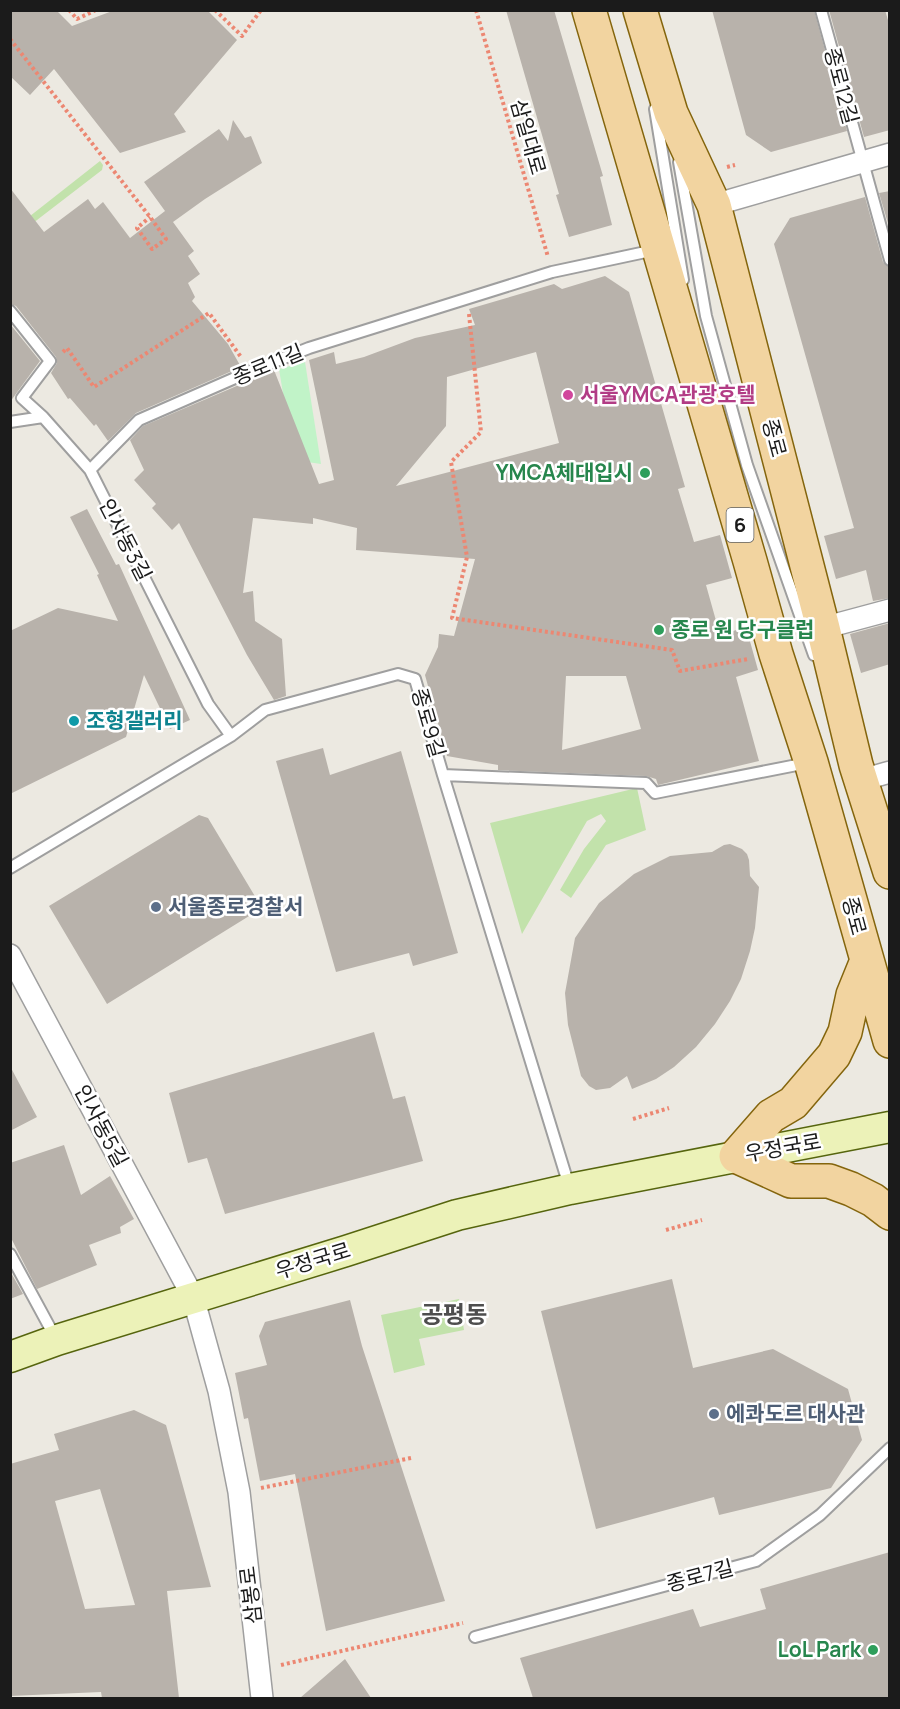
<svg xmlns="http://www.w3.org/2000/svg" width="900" height="1709" viewBox="0 0 900 1709" font-family="Manrope,'Noto Sans KR',sans-serif">
<style>
.grass{fill:#c2e2ab}
.park{fill:#c1f3c8}
.building{fill:#b8b2ab;fill-rule:evenodd}
.lines{fill:none;stroke-linecap:round;stroke-linejoin:round}
.lane-casing{stroke:#9f9f9f;stroke-width:14}
.street-casing{stroke:#9f9f9f;stroke-width:24}
.secondary-casing{stroke:#56650e;stroke-width:33}
.primary-casing{stroke:#84650d;stroke-width:36}
.path{stroke:#ec8772;stroke-width:4;stroke-dasharray:3 3;stroke-linecap:butt}
.lane{stroke:#fff;stroke-width:10}
.street{stroke:#fff;stroke-width:21}
.secondary{stroke:#ecf2b8;stroke-width:30}
.primary{stroke:#f2d4a0;stroke-width:33}
.hotel-dot{fill:#d1479c;stroke:#fff;stroke-width:2}
.leisure-dot{fill:#2e9e5b;stroke:#fff;stroke-width:2}
.culture-dot{fill:#0f9aa8;stroke:#fff;stroke-width:2}
.service-dot{fill:#5c6f8a;stroke:#fff;stroke-width:2}
.labels{text-anchor:middle;stroke-width:5;stroke-linejoin:round;paint-order:stroke}
.shield{fill:#fff;stroke:#5f5f5f;stroke-width:1.5}
.shield-label{font-size:20px;font-weight:bold;fill:#1b1b1b}
.street-label{font-size:21px;fill:#1b1b1b;stroke:#fff}
.hotel-label{font-size:21px;font-weight:bold;fill:#b23c85;stroke:#fff;text-anchor:start}
.leisure-label{font-size:21px;font-weight:bold;fill:#27864d;stroke:#fff;text-anchor:end}
.culture-label{font-size:21px;font-weight:bold;fill:#0d838f;stroke:#fff;text-anchor:start}
.service-label{font-size:21px;font-weight:bold;fill:#4e5e75;stroke:#fff;text-anchor:start}
.quarter-label{font-size:24px;font-weight:bold;fill:#4e4e4e;stroke:#fff}
</style>
<rect width="100%" height="100%" fill="#ece9e1"/>
<path class="grass" d="M 100,161 L 103,165 L 102,170 L 11,240 L 11,231 Z
M 637,788 L 646,830 L 606,845 L 571,898 L 560,890 L 584,849 L 606,821 L 601,814 L 587,821 L 522,934 L 490,823 Z
M 459,1299 L 464,1330 L 419,1339 L 425,1365 L 394,1373 L 381,1315 Z"/>
<path class="park" d="M 305,362 L 321,464 L 294,460 L 279,369 Z"/>
<path class="building" d="M 10,10 L 56,10 L 72,26 L 115,10 L 207,10 L 237,40 L 174,114 L 186,132 L 120,153 L 54,69 L 30,95 L 10,76 Z
M 506,10 L 554,10 L 603,176 L 600,177 L 612,225 L 569,237 L 556,195 L 559,194 Z
M 712,10 L 814,10 L 847,131 L 771,152 L 746,135 Z
M 829,10 L 885,10 L 890,27 L 890,130 L 864,137 Z
M 233,120 L 245,138 L 251,136 L 262,163 L 205,199 L 173,222 L 194,251 L 188,256 L 200,274 L 188,283 L 195,297 L 192,301 L 228,344 L 241,367 L 136,413 L 108,441 L 96,424 L 94,426 L 70,398 L 68,399 L 51,373 L 57,363 L 56,357 L 16,306 L 10,304 L 10,188 L 44,232 L 88,199 L 95,209 L 103,202 L 130,238 L 165,211 L 144,182 L 219,129 L 228,141 Z
M 890,191 L 890,230 L 879,193 Z
M 865,197 L 883,262 L 890,267 L 890,598 L 873,601 L 866,570 L 836,579 L 824,536 L 854,528 L 774,244 L 790,218 Z
M 605,276 L 629,292 L 685,487 L 678,489 L 694,542 L 720,535 L 732,578 L 706,585 L 720,635 L 746,627 L 758,670 L 736,677 L 759,761 L 658,785 L 656,779 L 646,776 L 498,770 L 498,765 L 447,756 L 425,675 L 438,647 L 439,634 L 454,636 L 475,559 L 356,550 L 357,528 L 313,518 L 313,524 L 253,518 L 243,593 L 253,591 L 255,621 L 282,639 L 286,696 L 274,700 L 247,655 L 179,523 L 172,530 L 152,508 L 156,504 L 134,480 L 144,470 L 130,440 L 143,426 L 274,370 L 319,484 L 334,480 L 309,360 L 334,352 L 336,364 L 364,357 L 415,338 L 475,325 L 469,309 L 554,284 L 562,289 ZM 536,352 L 559,443 L 396,486 L 446,426 L 447,377 ZM 566,676 L 626,676 L 641,729 L 562,750 Z
M 10,324 L 40,361 L 10,402 Z
M 87,509 L 116,565 L 119,564 L 190,720 L 170,729 L 144,675 L 126,737 L 10,794 L 10,631 L 58,608 L 118,621 L 97,575 L 99,574 L 70,517 Z
M 890,623 L 890,664 L 861,673 L 850,634 Z
M 323,748 L 330,775 L 401,751 L 458,953 L 413,966 L 409,953 L 336,972 L 276,761 Z
M 199,815 L 208,818 L 262,908 L 107,1004 L 49,906 Z
M 730,844 L 742,849 L 747,854 L 749,860 L 750,876 L 759,887 L 755,928 L 750,951 L 741,979 L 730,1001 L 715,1024 L 696,1047 L 674,1067 L 656,1079 L 632,1089 L 627,1076 L 610,1088 L 596,1090 L 589,1086 L 581,1076 L 568,1025 L 565,993 L 575,938 L 599,903 L 634,874 L 670,856 L 712,852 L 724,845 Z
M 374,1032 L 393,1099 L 405,1096 L 423,1161 L 225,1214 L 207,1158 L 188,1163 L 169,1093 Z
M 10,1066 L 37,1117 L 10,1131 Z
M 64,1145 L 81,1195 L 110,1176 L 134,1219 L 120,1227 L 121,1233 L 89,1245 L 97,1265 L 37,1289 L 10,1236 L 10,1163 Z
M 10,1271 L 23,1294 L 10,1299 Z
M 672,1279 L 693,1368 L 773,1349 L 848,1389 L 862,1440 L 831,1488 L 719,1515 L 714,1497 L 596,1529 L 541,1311 Z
M 350,1300 L 362,1346 L 445,1601 L 326,1631 L 295,1474 L 260,1481 L 248,1418 L 244,1419 L 235,1373 L 267,1365 L 259,1336 L 265,1322 Z
M 134,1410 L 166,1425 L 211,1587 L 167,1591 L 179,1698 L 102,1698 L 101,1692 L 10,1696 L 10,1464 L 59,1450 L 54,1434 ZM 100,1489 L 135,1605 L 85,1609 L 55,1501 Z
M 890,1552 L 890,1698 L 533,1698 L 520,1658 L 693,1609 L 700,1627 L 766,1609 L 760,1589 Z
M 345,1659 L 371,1698 L 300,1698 Z"/>
<g class="lines">
<g class="lane-casing">
<path id="lane" d="M 821,10 L 890,260
M 655,109 L 683,280
M 679,162 L 706,316 L 747,465 L 814,655
M 10,311 L 50,361 L 22,398 L 43,417 L 90,470 L 208,704 L 231,736
M 10,422 L 43,417
M 90,470 L 139,420 L 251,371 L 309,348 L 552,272 L 655,250
M 443,775 L 570,1189
M 10,868 L 231,736 L 265,710 L 398,674 L 415,679 L 443,775 L 646,783 L 655,793 L 807,763
M 10,1254 L 55,1337
M 475,1637 L 756,1561 L 820,1515 L 890,1448"/>
</g>
<g class="street-casing">
<path id="street" d="M 714,205 L 890,154
M 823,628 L 890,610
M 862,780 L 890,772
M 10,955 L 193,1297 L 219,1391 L 239,1492 L 262,1698"/>
</g>
<g class="secondary-casing">
<path id="secondary" d="M 10,1357 L 57,1340 L 346,1251 L 457,1215 L 570,1189 L 890,1127"/>
</g>
<g class="primary-casing">
<path id="primary" d="M 589,10 L 750,561 L 776,654 L 811,762 L 890,1041
M 640,10 L 671,113 L 714,205 L 823,628 L 856,765 L 890,872
M 866,963 L 853,995 L 845,1032 L 834,1055 L 793,1103 L 771,1116 L 736,1156 L 791,1181 L 829,1181 L 851,1189 L 873,1200 L 890,1213"/>
</g>
<path class="path" d="M 69,10 L 77,19 L 96,10
M 215,10 L 242,36 L 261,10
M 476,10 L 548,257
M 10,39 L 150,217 L 166,239 L 152,249 L 137,228 L 150,217
M 727,167 L 735,165
M 469,314 L 481,432 L 451,462 L 467,557 L 452,618 L 672,650 L 680,671 L 748,659
M 63,352 L 67,348 L 94,387 L 209,313 L 241,357
M 633,1119 L 669,1108
M 666,1230 L 702,1220
M 261,1488 L 411,1458
M 281,1665 L 463,1623"/>
<use href="#lane" class="lane"/>
<use href="#street" class="street"/>
<use href="#secondary" class="secondary"/>
<use href="#primary" class="primary"/>
</g>
<circle class="hotel-dot" cx="568" cy="395" r="6"/>
<g class="leisure-dot">
<circle cx="645" cy="473" r="6"/>
<circle cx="659" cy="630" r="6"/>
<circle cx="873" cy="1650" r="6"/>
</g>
<circle class="culture-dot" cx="74" cy="721" r="6"/>
<g class="service-dot">
<circle cx="156" cy="907" r="6"/>
<circle cx="714" cy="1414" r="6"/>
</g>
<g class="labels">
<rect class="shield" x="726.5" y="508" width="27" height="34" rx="4.5"/>
<g class="shield-label">
<text x="740" y="532">6</text>
</g>
<g class="street-label">
<text transform="translate(841 86) rotate(75)" y="7">종로12길</text>
<text transform="translate(528 137) rotate(74)" y="7">삼일대로</text>
<text transform="translate(268 365) rotate(-22)" y="7">종로11길</text>
<text transform="translate(774 438) rotate(75)" y="7">종로</text>
<text transform="translate(125 540) rotate(63)" y="7">인사동3길</text>
<text transform="translate(428 723) rotate(74)" y="7">종로9길</text>
<text transform="translate(854 916) rotate(75)" y="7">종로</text>
<text transform="translate(101 1126) rotate(62)" y="7">인사동5길</text>
<text transform="translate(783 1148) rotate(-10)" y="7">우정국로</text>
<text transform="translate(313 1261) rotate(-17)" y="7">우정국로</text>
<text transform="translate(700 1576) rotate(-15)" y="7">종로7길</text>
<text transform="translate(251 1595) rotate(-97)" y="7">삼봉로</text>
</g>
<g class="hotel-label">
<text x="580" y="402">서울YMCA관광호텔</text>
</g>
<g class="leisure-label">
<text x="633" y="480">YMCA체대입시</text>
<text x="671" y="637" text-anchor="start">종로 원 당구클럽</text>
<text x="861" y="1657">LoL Park</text>
</g>
<g class="culture-label">
<text x="86" y="728">조형갤러리</text>
</g>
<g class="service-label">
<text x="168" y="914">서울종로경찰서</text>
<text x="726" y="1421">에콰도르 대사관</text>
</g>
<g class="quarter-label">
<text x="454" y="1323">공평동</text>
</g>
</g>
<rect width="900" height="1709" fill="none" stroke="#1b1b1b" stroke-width="24"/>
</svg>
